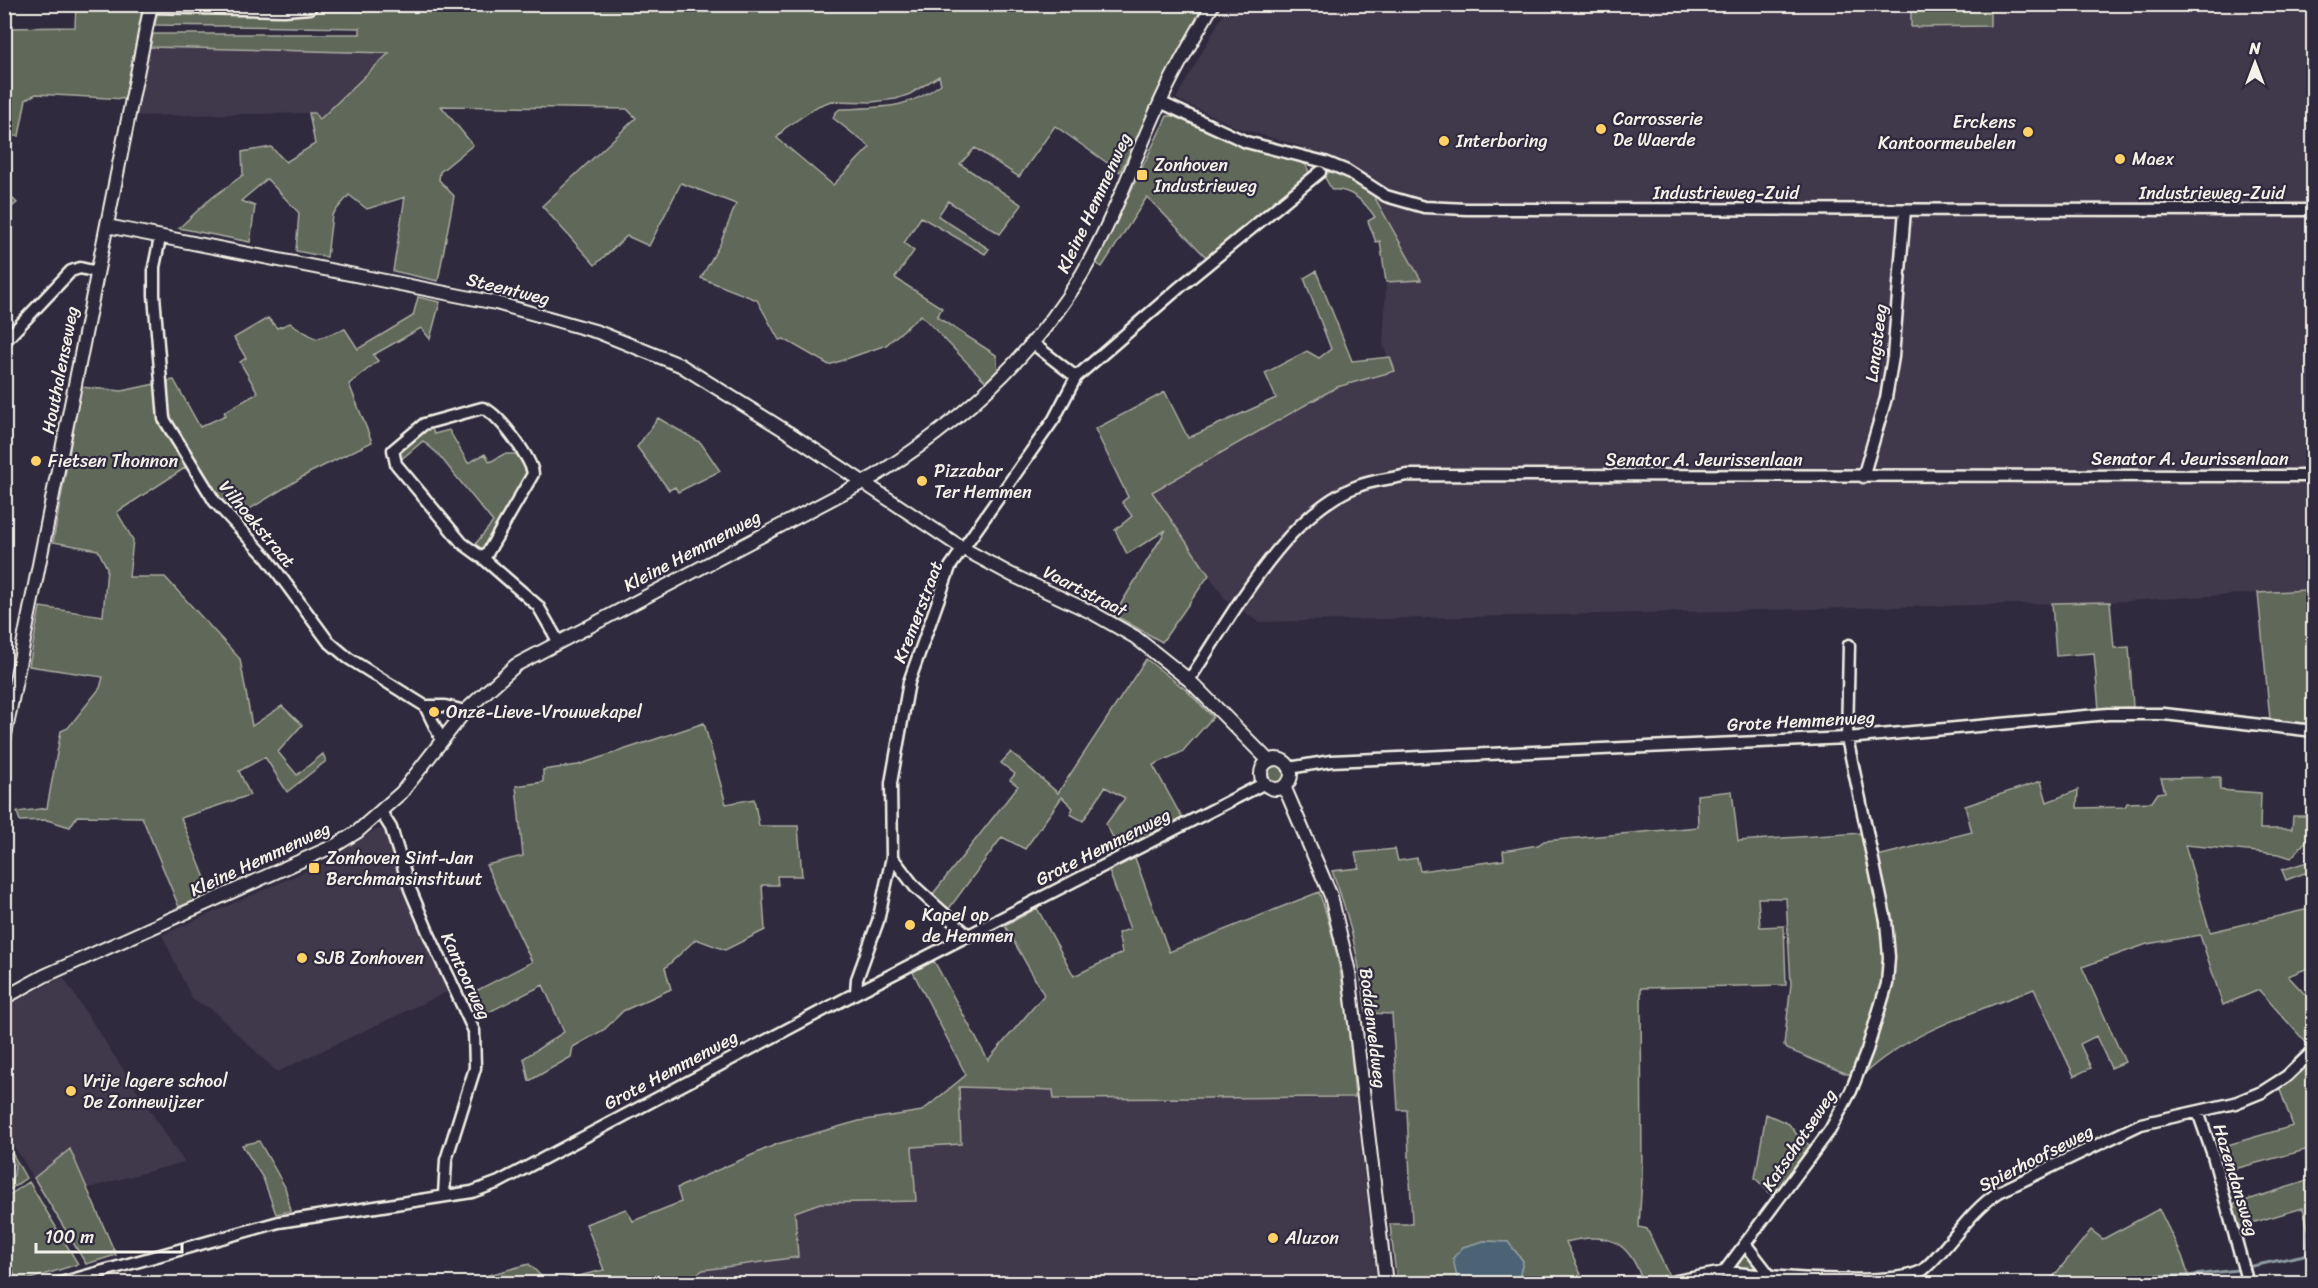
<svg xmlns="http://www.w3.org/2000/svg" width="2318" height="1288" viewBox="0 0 2318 1288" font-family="Sriracha,sans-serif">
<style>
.built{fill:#40374b}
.green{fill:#60675a;stroke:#aaaca1;stroke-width:1.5;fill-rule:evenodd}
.water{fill:#4b6474;stroke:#8f9ca2;stroke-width:1.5}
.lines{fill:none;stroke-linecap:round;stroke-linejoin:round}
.stream{stroke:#8f9ca2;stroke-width:3}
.minor-casing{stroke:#f4f1e8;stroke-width:15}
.tertiary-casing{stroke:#f4f1e8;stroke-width:16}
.minor{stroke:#2f2a3d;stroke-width:10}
.tertiary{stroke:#2f2a3d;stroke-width:12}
.poi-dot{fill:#ffd166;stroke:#2f2a3d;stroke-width:2}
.labels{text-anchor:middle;stroke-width:4.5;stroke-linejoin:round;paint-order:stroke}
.poi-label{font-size:18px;fill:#f4f1e8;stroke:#2f2a3d;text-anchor:start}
.street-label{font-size:18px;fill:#f4f1e8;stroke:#2f2a3d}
</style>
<rect width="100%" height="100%" fill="#2f2a3d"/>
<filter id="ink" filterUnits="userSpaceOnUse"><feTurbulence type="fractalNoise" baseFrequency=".0167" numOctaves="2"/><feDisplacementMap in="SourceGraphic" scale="12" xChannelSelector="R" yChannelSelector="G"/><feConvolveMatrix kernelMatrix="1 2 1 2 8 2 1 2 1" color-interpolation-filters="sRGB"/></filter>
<g filter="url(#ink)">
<path class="built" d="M 1228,5 L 2313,5 L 2313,590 L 2110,602 L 1259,622 L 1226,600 L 1151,492 L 1337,387 L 1395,371 L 1383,346 L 1386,282 L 1420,280 L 1359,170 L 1300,146 L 1238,128 L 1176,99 Z
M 150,47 L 301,50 L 390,53 L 318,120 L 315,113 L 136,116 Z
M 381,829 L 387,834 L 404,894 L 422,937 L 449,991 L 277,1072 L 211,1009 L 192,999 L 162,935 L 328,861 L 375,830 Z
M 63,977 L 157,1121 L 184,1162 L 88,1188 L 70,1149 L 34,1178 L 5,1132 L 4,1006 Z
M 959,1087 L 1053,1090 L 1055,1099 L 1355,1097 L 1377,1283 L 684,1284 L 703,1270 L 798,1257 L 795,1212 L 820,1203 L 915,1201 L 912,1146 Z"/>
<path class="green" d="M 428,4 L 1196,6 L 1200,18 L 1182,48 L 1120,172 L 1055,126 L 1019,177 L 975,148 L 960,164 L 1022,205 L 1000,234 L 948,201 L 938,216 L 989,249 L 985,254 L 921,217 L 904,243 L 914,251 L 895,278 L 942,308 L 937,317 L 996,355 L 998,370 L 986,382 L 921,315 L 886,345 L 829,365 L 784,339 L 779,340 L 757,300 L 701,278 L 720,244 L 736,204 L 681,183 L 649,246 L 627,236 L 595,265 L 542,206 L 636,118 L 627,109 L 441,106 L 473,145 L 440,172 L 439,180 L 454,196 L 438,281 L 393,271 L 405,197 L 367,209 L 349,195 L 332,215 L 327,257 L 296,251 L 299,213 L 267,179 L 241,201 L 255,206 L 250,242 L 179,228 L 209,200 L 243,175 L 242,152 L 271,147 L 286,162 L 315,144 L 309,113 L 315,113 L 319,120 L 389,53 L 150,47 L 153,34 L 360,34 L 360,28 L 155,25 L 158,10 L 415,12 L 417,6 ZM 939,76 L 941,84 C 907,110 881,107 840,109 L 835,113 L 833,118 L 870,147 L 833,185 L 777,138 L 784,129 L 818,106 L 831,101 L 872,102 L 896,99 L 910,94 Z
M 76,5 L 143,5 L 125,99 L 36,94 L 26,99 L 19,136 L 5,136 L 5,28 L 75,27 Z
M 1911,5 L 1990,5 L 1990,26 L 1911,27 Z
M 1167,116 L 1173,116 L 1239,145 L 1300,162 L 1306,165 L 1310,174 L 1208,259 L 1147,197 L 1102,267 L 1096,263 Z
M 1330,172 L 1340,174 L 1371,191 L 1421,280 L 1386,282 L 1380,241 L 1376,242 L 1368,221 L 1375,217 C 1366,204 1351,188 1332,190 L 1324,176 Z
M 5,191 L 17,203 L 5,212 Z
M 1316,271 L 1352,361 L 1390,357 L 1395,371 L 1337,387 L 1152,492 L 1209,575 L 1162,642 L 1114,615 L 1166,530 L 1127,554 L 1115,530 L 1132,516 L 1122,502 L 1128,497 L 1095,429 L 1165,392 L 1188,438 L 1276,398 L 1265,373 L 1307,351 L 1319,358 L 1331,349 L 1304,278 Z
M 418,297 L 440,302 L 430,339 L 421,328 L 373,355 L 378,361 L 349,384 L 372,442 L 309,473 L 235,518 C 215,498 172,433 168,405 C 167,398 168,389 168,381 L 174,380 L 200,427 L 226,415 L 224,412 L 258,393 L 240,362 L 246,358 L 234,338 L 268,318 L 277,328 L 290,323 L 316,339 L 345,329 L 358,349 L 413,316 Z
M 155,384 L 159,420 L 188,466 L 117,512 L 133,540 L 129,577 L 165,577 L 240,659 L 252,726 L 282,706 L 302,725 L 278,752 L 297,775 L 323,754 L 326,761 L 287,792 L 265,757 L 239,771 L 250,795 L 181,818 L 211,893 L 179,907 L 142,817 L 77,816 L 70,827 L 47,820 L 20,821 L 17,812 L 47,808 L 61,731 L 68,728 L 100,688 L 103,677 L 29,666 L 40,607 L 103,616 L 107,568 L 98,550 L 53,542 L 81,387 L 122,391 Z
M 658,418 L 701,443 L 720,471 L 678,492 L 675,487 L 669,490 L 637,447 Z
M 431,426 L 434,434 L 449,430 L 468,463 L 485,454 L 490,462 L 504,454 L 520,454 L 529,471 L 485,548 L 473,547 L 493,522 L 438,454 L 423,441 L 398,462 L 396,454 L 423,429 Z
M 2305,590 L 2314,655 L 2313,724 L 2270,719 L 2258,593 Z
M 2110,602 L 2114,648 L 2129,647 L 2133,707 L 2099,709 L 2094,653 L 2056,656 L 2052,603 Z
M 1146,659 L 1186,690 L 1213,717 L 1182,752 L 1153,765 L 1182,818 L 1120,851 L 1106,824 L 1125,798 L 1105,787 L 1083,821 L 1070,814 L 1073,808 L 1062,797 L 1025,849 L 1002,837 L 948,910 L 932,895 L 1018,786 L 1010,780 L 1015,774 L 1001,763 L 1011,752 L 1058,793 Z
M 704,723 L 726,804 L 754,799 L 759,826 L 798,826 L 802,876 L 777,876 L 778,885 L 762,885 L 765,930 L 725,950 L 696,939 L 665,968 L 671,989 L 623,1011 L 605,1029 L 573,1047 L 571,1057 L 529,1081 L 524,1058 L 564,1032 L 543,985 L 477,1018 L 466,996 L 532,962 L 486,865 L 523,856 L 516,786 L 543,782 L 543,770 L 578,765 Z
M1267 775a9 9 0 1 1 18 0a9 9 0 1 1-18 0Z
M 2220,777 L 2220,790 L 2261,793 L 2260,829 L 2292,829 L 2293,816 L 2313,816 L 2313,838 L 2307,840 L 2291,858 L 2279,854 L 2185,845 L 2210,932 L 2313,908 L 2313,966 L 2288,976 L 2313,1003 L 2313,1042 L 2309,1046 L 2259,990 L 2223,1005 L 2200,935 L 2147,944 L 2082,967 L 2125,1062 L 2111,1068 L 2096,1036 L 2080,1044 L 2091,1068 L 2074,1076 L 2034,989 C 1976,1012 1910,1031 1864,1074 L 1878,1039 L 1868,1033 L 1853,1074 L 1847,1074 L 1787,1049 L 1784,1045 L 1791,984 L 1786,898 L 1758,898 L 1760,927 L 1784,926 L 1786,985 L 1641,988 L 1642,1178 L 1639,1227 L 1647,1229 L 1669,1276 L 1643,1283 C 1630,1241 1608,1231 1566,1242 L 1585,1283 L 1480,1283 L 1502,1283 L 1519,1278 L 1523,1261 L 1508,1242 L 1484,1241 L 1463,1247 L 1457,1278 L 1469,1283 L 1397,1283 L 1390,1224 L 1412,1224 L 1407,1110 L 1398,1110 L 1392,1014 L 1366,1013 C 1360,964 1350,916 1332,871 L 1359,868 L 1355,853 L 1395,849 L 1398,861 L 1417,858 L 1420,871 L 1504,860 L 1503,851 L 1538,845 L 1544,841 L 1698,827 L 1697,795 L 1732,791 L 1738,841 L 1862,833 L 1866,859 L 1972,832 L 1965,806 L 2041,781 L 2047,802 L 2078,790 L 2077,808 L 2125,807 L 2127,803 L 2152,802 L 2158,793 L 2165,792 L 2161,778 Z
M 1135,858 L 1169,952 L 1319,892 C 1343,958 1349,1027 1355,1097 L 1054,1099 L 1053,1090 L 959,1087 L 961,1144 L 912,1147 L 916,1201 L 820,1203 L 795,1212 L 798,1257 L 703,1270 L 684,1283 L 485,1284 L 485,1276 L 529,1264 L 548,1283 L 604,1270 L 586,1224 L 626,1209 L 633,1221 L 681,1202 L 677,1188 L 777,1144 L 859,1121 L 922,1111 L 966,1075 L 913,972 L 934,961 L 988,1060 L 1044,995 L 1005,926 L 1037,908 L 1074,976 L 1122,953 L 1118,933 L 1130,929 L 1109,871 Z
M 2313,860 L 2313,870 L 2286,880 L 2282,870 Z
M 2311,1059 L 2313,1148 L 2223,1172 L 2217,1148 L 2293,1126 L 2279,1087 Z
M 1766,1114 L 1789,1124 L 1801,1140 L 1813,1147 L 1775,1198 L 1755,1178 Z
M 259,1141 L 285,1187 L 291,1211 L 276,1214 L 263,1178 L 242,1145 Z
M 70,1149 L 116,1255 L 86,1264 L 34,1178 Z
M 12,1153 L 26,1178 L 5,1193 L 5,1185 L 14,1175 L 15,1165 L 9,1155 Z
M 2313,1179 L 2313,1252 L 2303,1208 L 2238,1227 L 2232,1205 Z
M 29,1182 L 78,1264 L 17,1283 L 5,1245 L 5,1198 Z
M 2159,1209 L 2182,1256 L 2191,1283 L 2145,1283 L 2122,1280 L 2118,1284 L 2041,1284 L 2054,1276 L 2091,1230 L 2103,1239 Z
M 1745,1252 L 1760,1270 L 1733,1269 Z"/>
<path class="water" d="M 2313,1217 L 2313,1247 L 2307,1248 L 2309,1218 Z
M 1484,1241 L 1508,1242 L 1523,1261 L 1519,1278 C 1498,1284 1477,1287 1457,1278 L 1453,1258 L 1463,1247 Z"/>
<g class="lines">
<path class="stream" d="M 2252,1266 L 2314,1253
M 2126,1284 L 2125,1281 L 2150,1275 L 2186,1276 L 2237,1270"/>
<g class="minor-casing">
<path id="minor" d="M 150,7 L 284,10 L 310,8
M 1160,102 L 1246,142 L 1325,162 L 1347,171 L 1386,196 L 1424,207 L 1467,209 L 2314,210
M 160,238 L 154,267 L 154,295 L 164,419 L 215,502 L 267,558 L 328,641 L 348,658 L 425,706 L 442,741
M 4,342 L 71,271 L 80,268 L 97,272
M 1031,342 L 1076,377
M 1863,477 L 1886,398 L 1893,357 L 1905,210
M 484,559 L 462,543 L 396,464 L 393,450 L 424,424 L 482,408 C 496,410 532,459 533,474 L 484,559 L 538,606 L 558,641
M 1189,680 C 1231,618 1285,513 1358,486 C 1373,480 1391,479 1407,475 L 2314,476
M 425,706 L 445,706 L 465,711
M 1289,768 L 1331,761 L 1847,738 L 2108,714 L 2164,714 L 2314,731
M 381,812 L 391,828 L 410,889 L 428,932 L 474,1031 L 475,1068 L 446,1160 L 444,1195
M 892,857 L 915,887 L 969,936
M 856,993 L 857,979 L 878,921 L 892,857 L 891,783 L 909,682 L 950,567 L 1054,419 L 1076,377 L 1180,287 L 1320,172
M 2198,1112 L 2212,1152 L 2248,1284
M 1747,1246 L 1771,1277
M 1724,1272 C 1764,1276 1894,1288 1923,1270 C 1951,1246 1967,1213 1999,1192 L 2141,1124 L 2235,1103 L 2262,1092 L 2287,1076 L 2314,1050
M 57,1284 L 279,1222 L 472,1192 L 499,1182 L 856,993 L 1265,783
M 1660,1284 L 1724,1272 L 1830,1130 L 1851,1091 L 1867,1050 L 1887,984 L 1889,957 L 1886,921 L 1847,738 L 1849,645"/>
</g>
<g class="tertiary-casing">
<path id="tertiary" d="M 107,226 L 496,303 L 598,332 L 680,365 L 789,433 L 962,548 L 1012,575 L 1091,612 L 1135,637 L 1189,680 L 1269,761
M 4,740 L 151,4
M1261 774a15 15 0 1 1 30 0a15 15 0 1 1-30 0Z
M 1284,786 L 1331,896 L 1349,972 L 1386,1284
M 4,998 L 44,976 L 336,845 L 357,832 L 402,792 L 465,711 L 516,665 L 875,476 C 956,425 1032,358 1082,274 C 1113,221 1133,161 1159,105 C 1174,70 1194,38 1213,4"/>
</g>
<use href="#minor" class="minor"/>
<use href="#tertiary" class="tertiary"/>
</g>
</g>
<g class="poi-dot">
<circle cx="1601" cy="129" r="6"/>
<circle cx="2028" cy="132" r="6"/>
<circle cx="1444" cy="141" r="6"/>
<circle cx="2120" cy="159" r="6"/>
<rect x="1136" y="169" width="12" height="12" rx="3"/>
<circle cx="36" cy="461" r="6"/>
<circle cx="922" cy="481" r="6"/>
<circle cx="434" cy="712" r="6"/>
<rect x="308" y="862" width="12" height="12" rx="3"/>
<circle cx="910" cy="925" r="6"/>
<circle cx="302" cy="958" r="6"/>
<circle cx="71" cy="1091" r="6"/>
<circle cx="1273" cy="1238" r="6"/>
</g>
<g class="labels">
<g class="poi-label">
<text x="1613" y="125">Carrosserie<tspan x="1613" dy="21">De Waerde</tspan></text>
<text x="2016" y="128" text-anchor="end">Erckens<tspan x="2016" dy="21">Kantoormeubelen</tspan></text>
<text x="1456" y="147">Interboring</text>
<text x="2132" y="165">Maex</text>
<text x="1154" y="171">Zonhoven<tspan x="1154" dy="21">Industrieweg</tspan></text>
<text x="48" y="467">Fietsen Thonnon</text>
<text x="934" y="477">Pizzabar<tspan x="934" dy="21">Ter Hemmen</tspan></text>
<text x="446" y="718">Onze-Lieve-Vrouwekapel</text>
<text x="326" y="864">Zonhoven Sint-Jan<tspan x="326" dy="21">Berchmansinstituut</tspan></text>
<text x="922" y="921">Kapel op<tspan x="922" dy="21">de Hemmen</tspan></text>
<text x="314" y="964">SJB Zonhoven</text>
<text x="83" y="1087">Vrije lagere school<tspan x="83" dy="21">De Zonnewijzer</tspan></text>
<text x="1285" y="1244">Aluzon</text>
</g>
<g class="street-label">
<text x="1726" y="199">Industrieweg-Zuid</text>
<text x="2212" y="199">Industrieweg-Zuid</text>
<text transform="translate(1094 203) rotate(-65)" y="6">Kleine Hemmenweg</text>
<text transform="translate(508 289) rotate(14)" y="6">Steentweg</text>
<text transform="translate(1876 343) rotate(-83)" y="6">Langsteeg</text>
<text transform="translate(60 370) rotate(-79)" y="6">Houthalenseweg</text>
<text x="2190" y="465">Senator A. Jeurissenlaan</text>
<text x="1704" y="466">Senator A. Jeurissenlaan</text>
<text transform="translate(257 524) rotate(50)" y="6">Vilhoekstraat</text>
<text transform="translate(692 551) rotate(-28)" y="6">Kleine Hemmenweg</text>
<text transform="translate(1085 591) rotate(27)" y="6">Vaartstraat</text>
<text transform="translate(918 612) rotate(-69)" y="6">Kremerstraat</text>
<text transform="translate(1801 721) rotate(-3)" y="6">Grote Hemmenweg</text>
<text transform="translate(1103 847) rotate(-27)" y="6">Grote Hemmenweg</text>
<text transform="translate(260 859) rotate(-25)" y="6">Kleine Hemmenweg</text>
<text transform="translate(466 976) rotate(65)" y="6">Kantoorweg</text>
<text transform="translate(1373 1028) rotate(83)" y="6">Boddenveldweg</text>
<text transform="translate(671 1070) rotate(-28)" y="6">Grote Hemmenweg</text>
<text transform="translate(1799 1140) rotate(-56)" y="6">Katschotseweg</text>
<text transform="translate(2036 1158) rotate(-27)" y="6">Spierhoofseweg</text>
<text transform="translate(2236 1180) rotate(73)" y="6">Hazendansweg</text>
</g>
</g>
<rect width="2318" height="1288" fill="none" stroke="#2f2a3d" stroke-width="24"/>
<rect x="12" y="12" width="2294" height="1264" fill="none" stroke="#f4f1e8" stroke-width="2" filter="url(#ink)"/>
<g transform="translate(2255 63)" stroke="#2f2a3d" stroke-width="4.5" paint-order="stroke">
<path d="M0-4.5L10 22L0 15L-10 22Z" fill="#f4f1e8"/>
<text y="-9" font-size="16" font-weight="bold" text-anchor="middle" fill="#f4f1e8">N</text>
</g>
<path d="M36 1243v9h146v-9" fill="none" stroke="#f4f1e8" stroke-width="3"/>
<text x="45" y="1243" font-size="18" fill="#f4f1e8" stroke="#2f2a3d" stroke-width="4.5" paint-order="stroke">100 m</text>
</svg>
